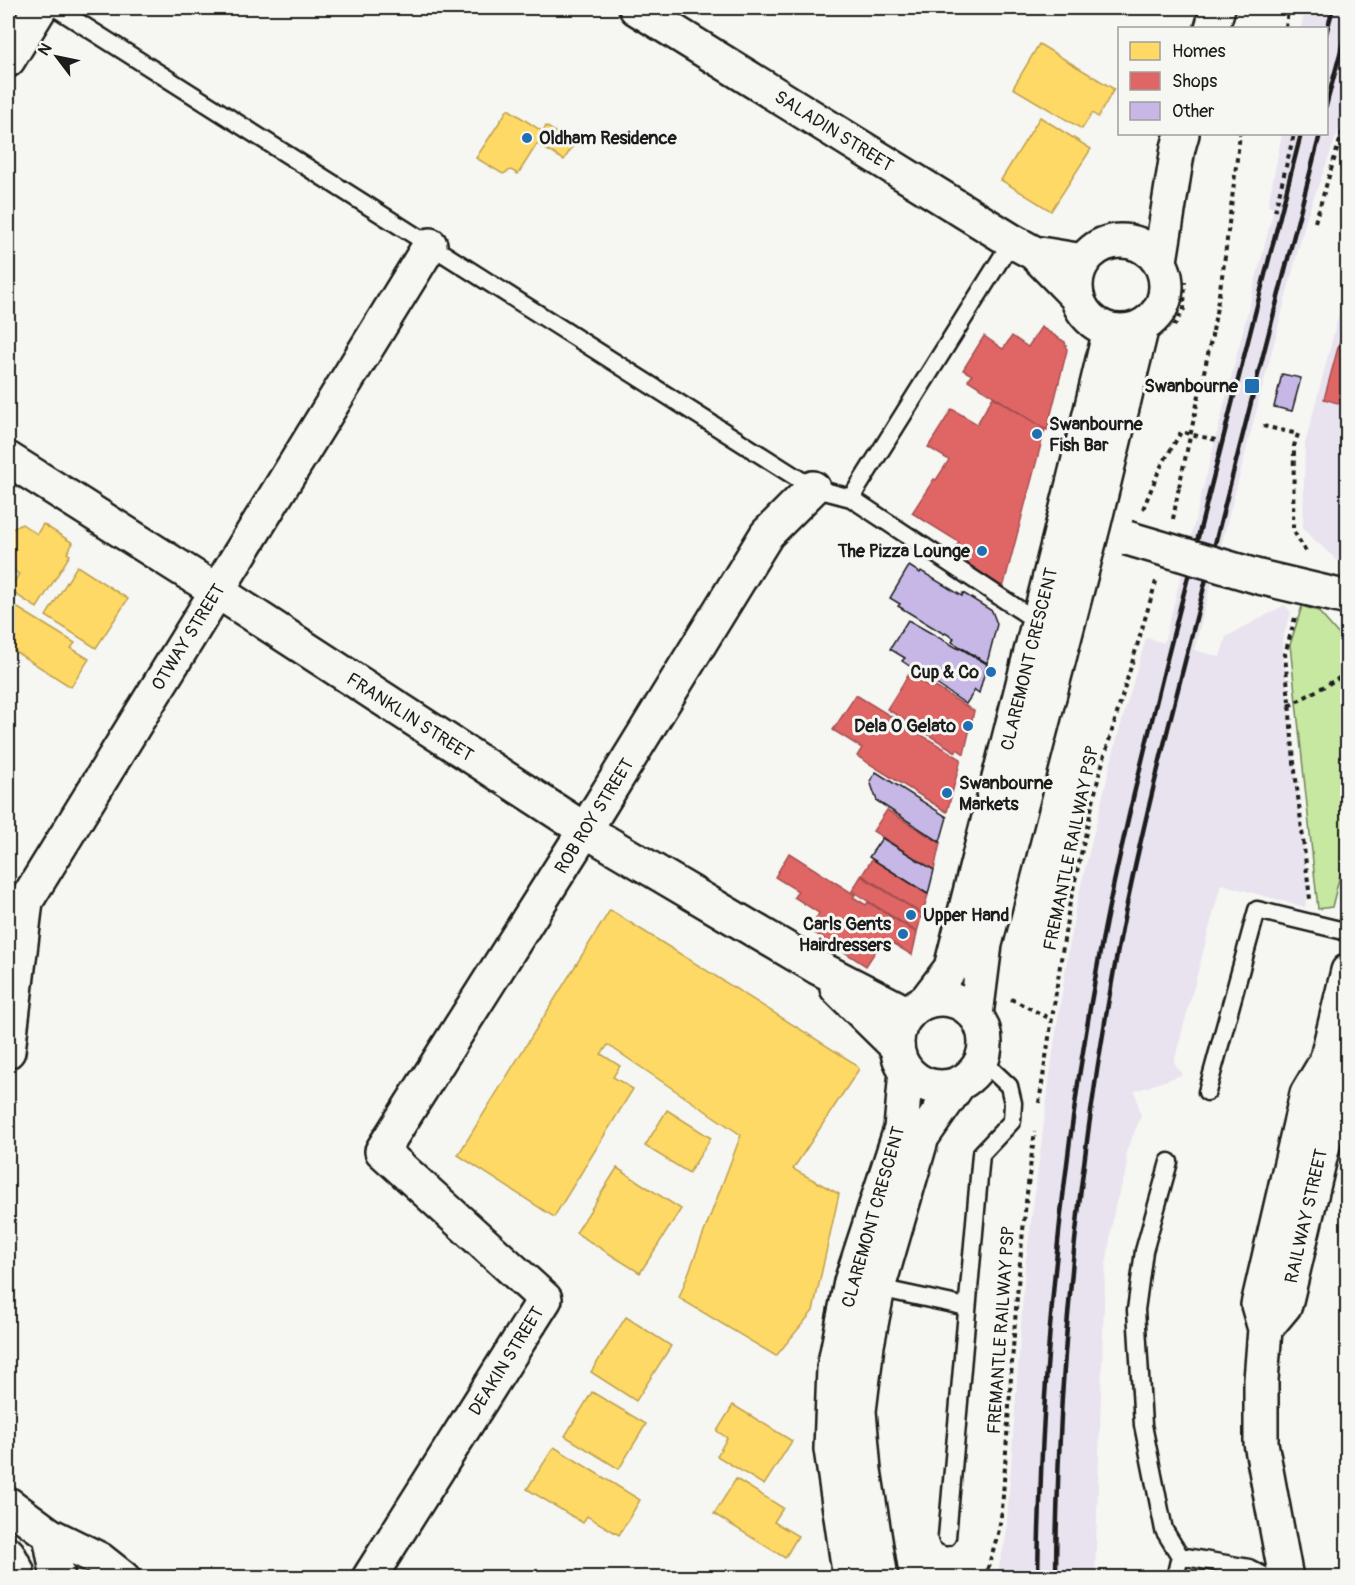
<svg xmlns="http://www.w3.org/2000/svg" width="1355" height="1585" viewBox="0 0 1355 1585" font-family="Pangolin,sans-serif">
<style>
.built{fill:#e8e3ef}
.green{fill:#c6e8a0;stroke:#71825e;stroke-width:1.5}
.homes{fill:#ffd966;stroke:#bba050;stroke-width:1.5}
.shops{fill:#e06666;stroke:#a55050;stroke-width:1.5}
.building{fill:#c6b7e7;stroke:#1c1c1c;stroke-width:1.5}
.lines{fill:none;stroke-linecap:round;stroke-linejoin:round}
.service-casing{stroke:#1c1c1c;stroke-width:21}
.minor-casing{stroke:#1c1c1c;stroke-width:38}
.tertiary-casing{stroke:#1c1c1c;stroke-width:38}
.secondary-casing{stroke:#1c1c1c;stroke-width:38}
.path{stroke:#1c1c1c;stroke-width:4;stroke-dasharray:4.5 4.5;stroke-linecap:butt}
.service{stroke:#f6f6f2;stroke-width:16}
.minor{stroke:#f6f6f2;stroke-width:33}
.tertiary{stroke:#f6f6f2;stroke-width:33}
.secondary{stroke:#f6f6f2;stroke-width:33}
.rail{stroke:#1c1c1c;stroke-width:4.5}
.minor-bridge-casing{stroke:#1c1c1c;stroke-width:38;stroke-linecap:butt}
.path-bridge{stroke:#1c1c1c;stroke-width:4;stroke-dasharray:4.5 4.5;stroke-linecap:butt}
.minor-bridge{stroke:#f6f6f2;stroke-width:33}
.poi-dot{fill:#1f6fb2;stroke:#f6f6f2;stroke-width:2}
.labels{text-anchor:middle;stroke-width:6;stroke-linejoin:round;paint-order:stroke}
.street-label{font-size:18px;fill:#1c1c1c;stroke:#f6f6f2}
.poi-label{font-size:18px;font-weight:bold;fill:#1c1c1c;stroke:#f6f6f2;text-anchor:end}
</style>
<rect width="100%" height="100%" fill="#f6f6f2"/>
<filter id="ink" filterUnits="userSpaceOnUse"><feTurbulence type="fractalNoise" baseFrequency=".0167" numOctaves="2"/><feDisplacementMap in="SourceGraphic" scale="12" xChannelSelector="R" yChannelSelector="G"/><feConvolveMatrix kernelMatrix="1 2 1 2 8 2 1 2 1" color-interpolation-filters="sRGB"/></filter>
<g filter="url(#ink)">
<path class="built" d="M 1305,8 L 1347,8 L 1347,108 L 1307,216 L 1194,650 L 1220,657 L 1226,637 L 1285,605 L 1291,613 L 1282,640 L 1308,889 L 1305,907 L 1221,884 L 1174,1062 L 1182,1075 L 1135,1091 L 1141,1116 L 1126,1152 L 1127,1169 L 1115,1205 L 1105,1273 L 1095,1577 L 996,1578 L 1006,1537 L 1025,1269 L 1054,1045 L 1075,910 L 1116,742 L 1146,638 L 1164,643 L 1274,208 L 1268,206 L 1282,134 L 1326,134 L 1326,28 L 1301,28 Z
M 1347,283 L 1347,558 L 1339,562 L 1303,529 L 1305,444 Z"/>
<path class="green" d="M 1302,606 L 1318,611 L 1347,644 L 1348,843 L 1332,907 L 1318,909 L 1290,645 Z"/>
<path class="homes" d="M 1039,44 L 1114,89 L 1098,117 L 1092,113 L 1082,129 L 1013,88 Z
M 508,109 L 543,132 L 546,126 L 574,144 L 564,160 L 537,144 L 518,174 L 511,170 L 503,174 L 476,158 Z
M 1040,117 L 1091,149 L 1051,211 L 1001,180 Z
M 22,524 L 37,534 L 43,524 L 73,543 L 67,553 L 70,555 L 37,608 L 9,590 L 19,574 L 8,567 L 8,526 L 12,529 Z
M 77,566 L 128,599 L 96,648 L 46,616 Z
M 8,602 L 75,643 L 71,648 L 89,659 L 71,687 L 8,647 L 8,639 L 13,628 L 8,624 Z
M 610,910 L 854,1063 L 859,1069 L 793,1169 L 839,1194 L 813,1311 L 776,1356 L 679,1298 L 741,1135 L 608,1045 L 601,1054 L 620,1066 L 613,1077 L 633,1089 L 554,1217 L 458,1155 Z
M 667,1110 L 711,1138 L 689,1173 L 645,1146 Z
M 617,1168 L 681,1209 L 640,1273 L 576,1233 Z
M 626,1317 L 671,1346 L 636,1401 L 591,1372 Z
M 592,1392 L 646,1424 L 619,1469 L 565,1436 Z
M 733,1405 L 792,1441 L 764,1485 L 717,1456 L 727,1438 L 717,1431 Z
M 554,1447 L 640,1500 L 619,1535 L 587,1516 L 583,1523 L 527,1489 Z
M 736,1479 L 783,1508 L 774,1522 L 798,1536 L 785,1558 L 714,1514 Z"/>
<path class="shops" d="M 1348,311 L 1348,406 L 1324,399 Z
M 1041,327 L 1065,342 L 1067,350 L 1047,430 L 968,380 L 972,375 L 963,370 L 984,336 L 1003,349 L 1012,336 L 1028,347 Z
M 993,397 L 1045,429 L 1003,588 L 951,555 L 959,542 L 912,513 L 934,479 L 936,480 L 949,460 L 928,447 L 952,409 L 977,424 Z
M 909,674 L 929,687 L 931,684 L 974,711 L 964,754 L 957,749 L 956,752 L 887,709 Z
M 856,695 L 961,759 L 947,812 L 857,756 L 862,748 L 833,730 Z
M 887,810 L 940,843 L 934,870 L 873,831 Z
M 789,853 L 855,895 L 853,897 L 866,905 L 868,902 L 917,933 L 912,955 L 884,938 L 866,966 L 810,930 L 819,913 L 794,897 L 798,891 L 775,877 Z
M 872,859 L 928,895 L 922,914 L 862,875 Z
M 861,876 L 922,914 L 917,932 L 852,891 Z"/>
<path class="building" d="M 1282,374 L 1301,378 L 1292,411 L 1274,407 Z
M 909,566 L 920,573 L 921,571 L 962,596 L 963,593 L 992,611 L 997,624 L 987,663 L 952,642 L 954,638 L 945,633 L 944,634 L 898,606 L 900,604 L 890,598 Z
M 908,620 L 959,649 L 960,648 L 987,664 L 979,693 L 975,690 L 966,704 L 902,661 L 905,658 L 890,649 Z
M 876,772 L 947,817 L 940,842 L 877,801 L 870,781 Z
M 882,838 L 934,870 L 928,894 L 869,857 Z"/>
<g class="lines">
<g class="service-casing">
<path id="service" d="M 56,8 L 813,488 L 851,498 L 1038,622
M 851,498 L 1012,241
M 1207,1092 L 1257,910 L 1348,932
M 1169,1162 L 1144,1251 L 1136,1310 L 1143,1425 L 1164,1530 L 1180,1556 L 1249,1568 L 1268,1578
M 878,1288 L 967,1307
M 947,1537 L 981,1154 L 1012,1121 L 1013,1103 L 1009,1086 L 993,1071 L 980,1066
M 1175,1578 L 1180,1556"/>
</g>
<g class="minor-casing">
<path id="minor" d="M 636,8 L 1012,241 L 1034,253 L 1077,297
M 1034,253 L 1083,261
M 8,459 L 217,591 L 585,830 L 817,967 L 908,1014
M 1259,577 L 1348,598
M 837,988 L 897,1047
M 8,1051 L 26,901 L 430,245
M 50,1535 L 99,1559 L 123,1578
M 369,1578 L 545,1299 L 382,1151 L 585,830 L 767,534 L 813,488"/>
</g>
<g class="tertiary-casing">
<path id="tertiary" d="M 8,60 L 40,8
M 1265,1329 L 1285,1305 L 1334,1099 L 1326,1062
M 8,1504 L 50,1535 L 58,1578
M 8,1554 L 17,1571 L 17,1578
M 1286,1578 L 1261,1443 L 1261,1380 L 1265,1329 L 1258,1305 L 1307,1094 L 1326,1062 L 1348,971"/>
</g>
<g class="secondary-casing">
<path id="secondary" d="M 1212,28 L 1218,8
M1076 286a45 45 0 1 1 90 0a45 45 0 1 1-90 0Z
M 1160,261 L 1178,148 L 1182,134
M897 1043a44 44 0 1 1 88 0a44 44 0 1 1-88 0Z
M 925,1002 L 951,968 C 1004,756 1060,544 1110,330
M 976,1015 L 985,944 L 1093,527 L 1142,326
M 850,1578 L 831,1449 L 834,1368 L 851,1282 L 901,1129 L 906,1070
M 881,1578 L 864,1470 L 859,1411 L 867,1345 L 878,1288 L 922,1137 L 958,1085"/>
</g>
<path class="path" d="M 1286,28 L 1288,8
M 1275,211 L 1294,134
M 1315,222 L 1344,127 L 1348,129
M 1174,326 L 1184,309 L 1185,282
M 1213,331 L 1224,264 L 1240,134
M 1263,426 L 1298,434 L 1294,446 L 1293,530 L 1308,555
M 1143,509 L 1160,468 L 1181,432 L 1216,440
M 1173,519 L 1179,487
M 1295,618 L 1285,654 L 1294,762 L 1310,899
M 1289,706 L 1348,673
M 1011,999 L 1051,1019
M 1039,1103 L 1069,907 L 1099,775 L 1157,578
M 985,1578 L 999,1530 L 1002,1510 C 1011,1383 1017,1257 1035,1131"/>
<use href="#service" class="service"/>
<use href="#minor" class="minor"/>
<use href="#tertiary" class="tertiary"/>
<use href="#secondary" class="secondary"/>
<path class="rail" d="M 1326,34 L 1333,8
M 1326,106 L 1348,24
M 1038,1578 C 1041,1376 1060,1173 1096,974 C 1114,872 1139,772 1164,671 C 1208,492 1256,313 1301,134
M 1056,1578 C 1057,1362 1081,1135 1123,923 C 1142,829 1166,736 1190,642 C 1232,473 1277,303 1320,134"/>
<g class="minor-bridge-casing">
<path id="minor-bridge" d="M 1127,538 L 1259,577"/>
</g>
<path class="path-bridge" d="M 1179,487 L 1213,331"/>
<use href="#minor-bridge" class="minor-bridge"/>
</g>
</g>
<g class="poi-dot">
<circle cx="527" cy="138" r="6"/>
<rect x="1244" y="378" width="16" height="16" rx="3"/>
<circle cx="1037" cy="434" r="6"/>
<circle cx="982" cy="551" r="6"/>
<circle cx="991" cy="672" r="6"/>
<circle cx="968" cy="726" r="6"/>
<circle cx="947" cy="793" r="6"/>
<circle cx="911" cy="915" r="6"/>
<circle cx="903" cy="934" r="6"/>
</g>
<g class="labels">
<g class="street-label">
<text transform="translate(834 131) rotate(32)" y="6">SALADIN STREET</text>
<text transform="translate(188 637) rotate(-58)" y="6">OTWAY STREET</text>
<text transform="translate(1029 659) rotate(-76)" y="6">CLAREMONT CRESCENT</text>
<text transform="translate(410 717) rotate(33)" y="6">FRANKLIN STREET</text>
<text transform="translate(594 816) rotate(-58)" y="6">ROB ROY STREET</text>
<text transform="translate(1071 848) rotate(-78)" y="6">FREMANTLE RAILWAY PSP</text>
<text transform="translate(1306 1216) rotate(-77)" y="6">RAILWAY STREET</text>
<text transform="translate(873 1217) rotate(-74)" y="6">CLAREMONT CRESCENT</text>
<text transform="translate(1001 1330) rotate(-86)" y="6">FREMANTLE RAILWAY PSP</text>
<text transform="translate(506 1361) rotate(-58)" y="6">DEAKIN STREET</text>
</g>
<g class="poi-label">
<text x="539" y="144" text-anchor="start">Oldham Residence</text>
<text x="1238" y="392">Swanbourne</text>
<text x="1049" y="430" text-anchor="start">Swanbourne<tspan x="1049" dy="21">Fish Bar</tspan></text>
<text x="970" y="557">The Pizza Lounge</text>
<text x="979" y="678">Cup &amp; Co</text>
<text x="956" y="732">Dela O Gelato</text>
<text x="959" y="789" text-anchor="start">Swanbourne<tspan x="959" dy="21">Markets</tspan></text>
<text x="923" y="921" text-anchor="start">Upper Hand</text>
<text x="891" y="930">Carls Gents<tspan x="891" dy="21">Hairdressers</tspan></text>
</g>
</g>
<rect width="1355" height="1585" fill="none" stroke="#f6f6f2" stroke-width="30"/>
<rect x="15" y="15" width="1325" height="1555" fill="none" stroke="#1c1c1c" stroke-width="2" filter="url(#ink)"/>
<rect x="1118" y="27" width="210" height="108" fill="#f6f6f2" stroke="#9f9f9c" stroke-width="1.5"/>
<rect x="1130" y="42" width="30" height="18" fill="#ffd966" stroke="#9f9f9c" stroke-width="1.5"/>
<text x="1172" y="57" font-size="18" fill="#1c1c1c">Homes</text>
<rect x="1130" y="72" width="30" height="18" fill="#e06666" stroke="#9f9f9c" stroke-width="1.5"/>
<text x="1172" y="87" font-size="18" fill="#1c1c1c">Shops</text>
<rect x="1130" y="102" width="30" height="18" fill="#c6b7e7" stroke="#9f9f9c" stroke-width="1.5"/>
<text x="1172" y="117" font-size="18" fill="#1c1c1c">Other</text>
<g transform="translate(57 57) rotate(302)" stroke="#f6f6f2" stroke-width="4.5" paint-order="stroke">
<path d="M0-4.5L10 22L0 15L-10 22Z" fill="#1c1c1c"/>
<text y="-9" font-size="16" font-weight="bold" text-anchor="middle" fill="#1c1c1c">N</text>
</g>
</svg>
